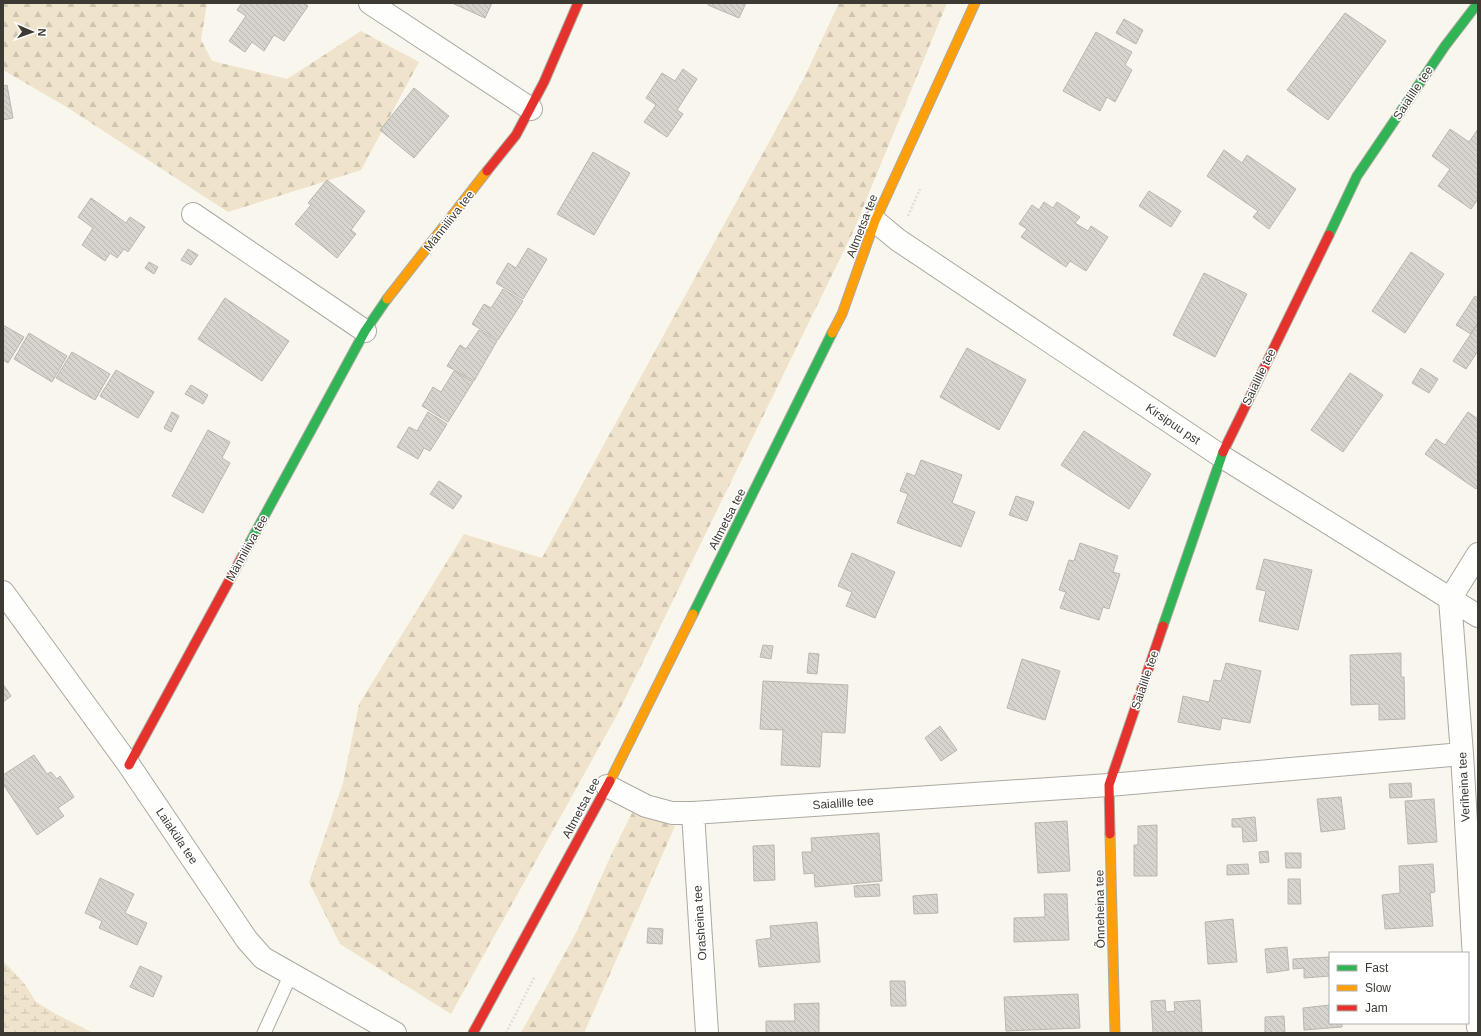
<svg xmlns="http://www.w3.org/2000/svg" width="1481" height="1036" viewBox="0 0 1481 1036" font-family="Helvetica,sans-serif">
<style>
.forest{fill:url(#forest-firs)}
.wetland{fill:url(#wetland-marsh)}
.building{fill:url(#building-back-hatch);stroke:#b9b6af}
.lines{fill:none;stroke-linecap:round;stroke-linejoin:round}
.lane-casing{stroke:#aca9a2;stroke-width:15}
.street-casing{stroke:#aca9a2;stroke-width:24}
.fast-casing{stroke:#aca9a2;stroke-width:11}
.slow-casing{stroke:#aca9a2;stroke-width:11}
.jam-casing{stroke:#aca9a2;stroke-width:11}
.path{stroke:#e0dedb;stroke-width:2.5;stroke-dasharray:2 2;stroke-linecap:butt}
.lane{stroke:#fefefc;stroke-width:13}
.street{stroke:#fefefc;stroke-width:22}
.fast{stroke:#30b455;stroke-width:9}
.slow{stroke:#ff9f0a;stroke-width:9}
.jam{stroke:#e5322d;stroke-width:9}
.labels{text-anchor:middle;stroke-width:3;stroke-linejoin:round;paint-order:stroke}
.street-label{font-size:12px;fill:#3d3a33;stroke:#fff}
</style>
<defs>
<pattern id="forest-firs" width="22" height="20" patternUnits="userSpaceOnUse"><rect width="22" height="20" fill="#efe3cb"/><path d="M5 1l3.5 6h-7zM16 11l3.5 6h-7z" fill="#cec4af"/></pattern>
<pattern id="wetland-marsh" width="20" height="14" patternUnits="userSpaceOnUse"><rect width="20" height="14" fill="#efe3cb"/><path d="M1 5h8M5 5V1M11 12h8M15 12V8" fill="none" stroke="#cec4af"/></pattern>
<pattern id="building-back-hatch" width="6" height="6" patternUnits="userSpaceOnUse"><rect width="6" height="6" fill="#d7d4ce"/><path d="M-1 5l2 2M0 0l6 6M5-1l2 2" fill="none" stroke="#b9b7b1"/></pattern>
</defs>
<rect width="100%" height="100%" fill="#f9f6ee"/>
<path class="forest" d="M 3,3 L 207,3 L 201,40 L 212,61 L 287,79 L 361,31 L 419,62 L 361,170 L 228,212 L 65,106 L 3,70 Z
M 839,3 L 947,3 L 853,232 L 617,715 L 451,1014 L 340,944 L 309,882 L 343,783 L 359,704 L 464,534 L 542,558 L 804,78 Z
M 632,813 L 675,826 L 584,1033 L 521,1033 L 578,929 L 612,853 Z"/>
<path class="wetland" d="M 3,961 L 24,983 L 36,1002 L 56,1014 L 93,1033 L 3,1033 Z"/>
<path class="building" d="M 242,3 L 304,3 L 308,6 L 284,41 L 274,35 L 264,51 L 252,42 L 245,52 L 229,41 L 246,16 L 237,10 Z
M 452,3 L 492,3 L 485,18 Z
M 709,3 L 746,3 L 739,18 L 708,5 Z
M 1345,13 L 1386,41 L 1328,120 L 1287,90 Z
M 1124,19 L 1143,30 L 1136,44 L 1116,33 Z
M 1096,32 L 1132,52 L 1125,65 L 1132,70 L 1115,102 L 1107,97 L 1100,111 L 1063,91 Z
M 683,69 L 697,79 L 677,110 L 683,114 L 667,137 L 644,122 L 656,105 L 646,98 L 662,73 L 675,81 Z
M 7,85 L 13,118 L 3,120 L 3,86 Z
M 414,88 L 449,116 L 414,158 L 380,130 Z
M 1450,129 L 1469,142 L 1478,129 L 1478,199 L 1471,209 L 1438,186 L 1450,169 L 1432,156 Z
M 1224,150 L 1242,163 L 1247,155 L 1296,189 L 1269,229 L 1253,217 L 1258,211 L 1207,176 Z
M 593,152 L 630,173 L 594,235 L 557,214 Z
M 327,180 L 365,211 L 351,230 L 356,234 L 337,258 L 295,224 L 311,205 L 308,203 Z
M 1149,191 L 1181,211 L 1171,227 L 1139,206 Z
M 91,198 L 126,223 L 130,217 L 145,227 L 128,252 L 124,249 L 117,258 L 110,253 L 105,261 L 82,245 L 93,228 L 78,217 Z
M 1044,202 L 1053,208 L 1057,202 L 1080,217 L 1075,223 L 1088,231 L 1091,226 L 1108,237 L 1086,271 L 1070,261 L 1066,267 L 1021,237 L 1027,229 L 1019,224 L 1032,205 L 1039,210 Z
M 528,248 L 547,259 L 523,299 L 496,283 L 508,263 L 516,268 Z
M 188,249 L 198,255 L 191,265 L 181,260 Z
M 1411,252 L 1444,274 L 1405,333 L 1372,311 Z
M 149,262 L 158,267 L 154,274 L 145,268 Z
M 1204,273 L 1247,294 L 1215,357 L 1173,335 Z
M 503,289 L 523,301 L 498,340 L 472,324 L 484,304 L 491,308 Z
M 1475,296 L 1478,298 L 1478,323 L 1471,334 L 1456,325 Z
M 225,298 L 289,341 L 262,381 L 198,339 Z
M 1478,323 L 1478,351 L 1466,369 L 1453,361 Z
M 3,325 L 24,337 L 8,363 L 3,360 Z
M 479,330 L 497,341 L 474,381 L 447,366 L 460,345 L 466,349 Z
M 29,333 L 67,356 L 52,382 L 14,359 Z
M 967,348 L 1026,380 L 999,430 L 940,397 Z
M 72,352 L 110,374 L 95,400 L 56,378 Z
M 1421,368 L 1438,379 L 1429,393 L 1412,383 Z
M 116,370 L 154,392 L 138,418 L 100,396 Z
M 454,371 L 473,382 L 448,422 L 422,406 L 433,387 L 441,392 Z
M 1350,373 L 1383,395 L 1343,452 L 1311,430 Z
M 191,385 L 208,395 L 203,404 L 185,394 Z
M 172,412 L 179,416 L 171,432 L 164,428 Z
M 428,412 L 447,424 L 430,451 L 424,448 L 418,459 L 397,447 L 409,427 L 417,431 Z
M 1468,412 L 1478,419 L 1478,486 L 1476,489 L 1425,454 L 1436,439 L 1445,445 Z
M 208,430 L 230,442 L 222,458 L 230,463 L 203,513 L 172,496 Z
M 1084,431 L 1151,474 L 1129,509 L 1061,465 Z
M 921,460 L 962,475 L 952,503 L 975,512 L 961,547 L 897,523 L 908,494 L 900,491 L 907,473 L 915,476 Z
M 439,481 L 462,496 L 453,509 L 430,494 Z
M 1016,496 L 1034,502 L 1027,521 L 1009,515 Z
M 1080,543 L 1118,556 L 1113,572 L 1120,574 L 1109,609 L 1103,607 L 1099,620 L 1060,608 L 1066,592 L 1059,590 L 1069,560 L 1074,561 Z
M 852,553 L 895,572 L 875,618 L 846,606 L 852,592 L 838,586 Z
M 1264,559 L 1312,570 L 1298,630 L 1259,621 L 1266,591 L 1256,589 Z
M 763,645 L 773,646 L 771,659 L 760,657 Z
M 809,653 L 819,654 L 817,674 L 807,673 Z
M 1401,653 L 1401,677 L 1404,677 L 1405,719 L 1379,720 L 1379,704 L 1351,705 L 1350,655 Z
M 1022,659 L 1060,671 L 1045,720 L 1007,708 Z
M 1226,663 L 1261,671 L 1250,723 L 1222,718 L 1220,730 L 1178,722 L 1183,696 L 1209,702 L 1214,680 L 1221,681 Z
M 763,681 L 848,685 L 845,733 L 822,732 L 820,767 L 781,765 L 783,730 L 760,729 Z
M 3,684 L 11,696 L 3,702 Z
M 940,726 L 957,750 L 941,761 L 925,738 Z
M 34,755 L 47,774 L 51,772 L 57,779 L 60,776 L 74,797 L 58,808 L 64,816 L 37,835 L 3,784 L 3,775 Z
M 1411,783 L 1412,797 L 1390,798 L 1389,784 Z
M 1341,797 L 1345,829 L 1321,832 L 1317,799 Z
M 1434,799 L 1437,842 L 1408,844 L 1405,801 Z
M 1255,817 L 1257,841 L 1243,842 L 1242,827 L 1232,827 L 1232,819 Z
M 1067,821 L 1070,871 L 1038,873 L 1035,823 Z
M 1157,825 L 1157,876 L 1134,876 L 1134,845 L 1138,845 L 1138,826 Z
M 879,833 L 882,881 L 815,887 L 814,873 L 804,874 L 802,852 L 812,852 L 811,838 Z
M 774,845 L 775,880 L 754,881 L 753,846 Z
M 1268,851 L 1269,862 L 1260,863 L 1259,852 Z
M 1285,853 L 1301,853 L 1301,868 L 1286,868 Z
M 1248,864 L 1249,874 L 1227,875 L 1227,865 Z
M 1433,864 L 1435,892 L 1430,893 L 1433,926 L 1385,929 L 1382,895 L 1400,893 L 1399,866 Z
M 100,878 L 134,894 L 125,913 L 147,923 L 137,945 L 99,928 L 102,921 L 85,913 Z
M 1288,879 L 1300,879 L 1301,904 L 1288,904 Z
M 879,884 L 880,896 L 855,897 L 854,886 Z
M 937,894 L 938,913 L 914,914 L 913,896 Z
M 1044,894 L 1067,894 L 1069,940 L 1014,942 L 1014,918 L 1045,917 Z
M 1233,919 L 1237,962 L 1208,964 L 1205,922 Z
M 817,922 L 820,962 L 759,967 L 756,940 L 771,938 L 770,926 Z
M 648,928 L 663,929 L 662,944 L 647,943 Z
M 1287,947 L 1289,970 L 1267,973 L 1265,949 Z
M 1330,957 L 1330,976 L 1304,978 L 1304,968 L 1293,969 L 1293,959 Z
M 140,966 L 162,976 L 153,997 L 130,987 Z
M 890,981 L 905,981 L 906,1006 L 891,1006 Z
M 1078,994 L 1080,1028 L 1006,1031 L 1004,997 Z
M 1165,1000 L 1166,1012 L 1175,1011 L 1174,1002 L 1200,1000 L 1202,1033 L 1153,1033 L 1151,1001 Z
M 819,1003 L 819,1033 L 766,1033 L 766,1021 L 795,1021 L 794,1004 Z
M 1330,1005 L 1330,1023 L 1342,1023 L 1342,1027 L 1304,1030 L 1303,1008 Z
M 1284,1016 L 1285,1033 L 1265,1033 L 1265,1017 Z"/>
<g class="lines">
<g class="lane-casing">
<path id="lane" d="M 264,1033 L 291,974"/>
</g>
<g class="street-casing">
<path id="street" d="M 370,3 L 531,109
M 193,214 L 365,331
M 875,221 L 898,240 L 1221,456 L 1478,616
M 1478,554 L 1450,599 L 1462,754 L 1478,1027
M 3,592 L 129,765 L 247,940 L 263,958 L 395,1033
M 607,786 L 646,806 L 672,813 L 693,813 L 1109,785 L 1462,754
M 693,813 L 707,1033"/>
</g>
<g class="fast-casing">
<path id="fast" d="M 1329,235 L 1357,176 L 1445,46 L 1478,3
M 242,557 L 365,331 L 387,299
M 693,614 L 832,333
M 1163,626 L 1223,452"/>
</g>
<g class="slow-casing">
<path id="slow" d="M 387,299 L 487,171
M 832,333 L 842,314 L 875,221 L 975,3
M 610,781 L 693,614
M 1110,834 L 1115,1033"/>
</g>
<g class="jam-casing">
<path id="jam" d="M 487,171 L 516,135 L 544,82 L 578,3
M 1223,452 L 1329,235
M 129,765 L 242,557
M 1110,834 L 1109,785 L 1163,626
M 473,1033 L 610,781"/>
</g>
<path class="path" d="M 908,216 L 920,189
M 506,1033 L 535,976"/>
<use href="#lane" class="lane"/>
<use href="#street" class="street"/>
<use href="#fast" class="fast"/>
<use href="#slow" class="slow"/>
<use href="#jam" class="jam"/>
</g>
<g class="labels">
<g class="street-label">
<text transform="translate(1413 93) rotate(-56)" y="4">Saialille tee</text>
<text transform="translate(449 221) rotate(-52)" y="4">Männiliiva tee</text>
<text transform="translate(862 226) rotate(-69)" y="4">Altmetsa tee</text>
<text transform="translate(1259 377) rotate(-64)" y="4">Saialille tee</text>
<text transform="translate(1173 424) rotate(34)" y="4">Kirsipuu pst</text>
<text transform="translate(727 519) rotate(-63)" y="4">Altmetsa tee</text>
<text transform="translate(247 548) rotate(-61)" y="4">Männiliiva tee</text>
<text transform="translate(1145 680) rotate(-71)" y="4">Saialille tee</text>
<text transform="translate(1464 787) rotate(-93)" y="4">Veriheina tee</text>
<text transform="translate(843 803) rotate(-4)" y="4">Saialille tee</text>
<text transform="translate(581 808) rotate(-62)" y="4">Altmetsa tee</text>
<text transform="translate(177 836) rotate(56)" y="4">Laiaküla tee</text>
<text transform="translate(1100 909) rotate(-91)" y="4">Õnneheina tee</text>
<text transform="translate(700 923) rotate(-94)" y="4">Orasheina tee</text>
</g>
</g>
<rect width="1481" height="1036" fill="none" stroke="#3d3a33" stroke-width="8"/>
<rect x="1329" y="952" width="140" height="72" fill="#ffffff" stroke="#b1b0ad"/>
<rect x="1337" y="965" width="20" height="6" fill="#30b455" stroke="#b1b0ad"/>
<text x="1365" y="972" font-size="12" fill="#3d3a33">Fast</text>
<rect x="1337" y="985" width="20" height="6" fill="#ff9f0a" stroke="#b1b0ad"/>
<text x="1365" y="992" font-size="12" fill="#3d3a33">Slow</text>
<rect x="1337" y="1005" width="20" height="6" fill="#e5322d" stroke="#b1b0ad"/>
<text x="1365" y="1012" font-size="12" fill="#3d3a33">Jam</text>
<g transform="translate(32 32) rotate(92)" stroke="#ffffff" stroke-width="3" paint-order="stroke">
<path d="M0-3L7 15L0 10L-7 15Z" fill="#3d3a33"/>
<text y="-6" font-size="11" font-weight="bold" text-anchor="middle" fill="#3d3a33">N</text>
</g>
</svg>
